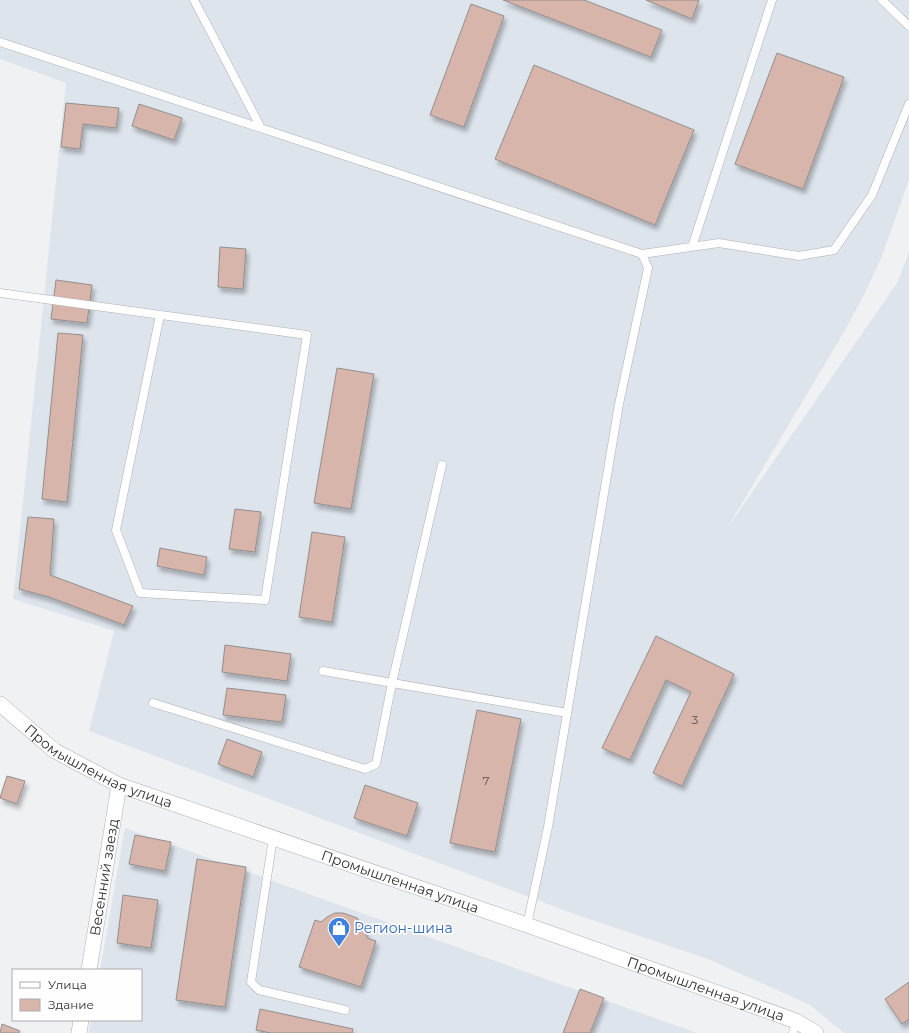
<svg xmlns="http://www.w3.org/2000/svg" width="909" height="1033" viewBox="0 0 909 1033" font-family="Montserrat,sans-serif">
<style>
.built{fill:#dee4ec}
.building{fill:#d8b5ab;stroke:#918e8e;filter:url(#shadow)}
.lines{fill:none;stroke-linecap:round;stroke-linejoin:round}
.service-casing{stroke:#aeafb1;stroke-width:9}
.minor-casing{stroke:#aeafb1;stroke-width:16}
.service{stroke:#fff;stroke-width:8}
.minor{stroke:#fff;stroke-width:15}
.labels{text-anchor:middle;stroke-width:3.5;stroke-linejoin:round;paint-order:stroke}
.number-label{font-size:12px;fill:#5a5250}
.street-label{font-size:14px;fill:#303131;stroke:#fefeff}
.shop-label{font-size:14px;fill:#366cbe;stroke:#fefeff;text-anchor:start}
</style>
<defs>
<filter id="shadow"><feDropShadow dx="2.5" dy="4.5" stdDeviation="2" flood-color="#0004"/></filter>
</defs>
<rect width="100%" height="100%" fill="#f0f1f3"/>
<path class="built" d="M 0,0 L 909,0 L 909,180 L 882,256 L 866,291 L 844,332 L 726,530 L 897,283 L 909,252 L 909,1033 L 844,1033 L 810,1005 L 708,959 L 574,914 L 89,731 L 114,631 L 13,599 L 66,83 L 0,59 Z
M 125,828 L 473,953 L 697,1033 L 89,1033 L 91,1020 L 141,1020 L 141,970 L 100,970 Z"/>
<path class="building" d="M 503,0 L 584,0 L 662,30 L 651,57 Z
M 646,0 L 699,0 L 692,19 Z
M 471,4 L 504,16 L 464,127 L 430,115 Z
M 777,53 L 844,77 L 803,189 L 735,164 Z
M 534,65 L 694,130 L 655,225 L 495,159 Z
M 66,103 L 119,108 L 116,128 L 83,124 L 80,149 L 61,147 Z
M 139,104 L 182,118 L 174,140 L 132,126 Z
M 220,247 L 246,249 L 243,289 L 218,287 Z
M 56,280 L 92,285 L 87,323 L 51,319 Z
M 58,333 L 83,335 L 67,502 L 42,499 Z
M 337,368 L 374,374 L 351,509 L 314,503 Z
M 235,509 L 261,512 L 255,552 L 229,549 Z
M 28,517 L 54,519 L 50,575 L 133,606 L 124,625 L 49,597 L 19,589 Z
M 312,532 L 345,537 L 332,622 L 299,617 Z
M 160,548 L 207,557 L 204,575 L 157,566 Z
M 656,636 L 734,674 L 682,786 L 653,773 L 691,692 L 666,680 L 630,760 L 602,748 Z
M 225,645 L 291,654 L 287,681 L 222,672 Z
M 227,688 L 286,695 L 282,722 L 223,715 Z
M 477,710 L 521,719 L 495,852 L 450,843 Z
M 227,739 L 262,752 L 253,777 L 218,764 Z
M 7,776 L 25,781 L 17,804 L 0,798 Z
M 365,785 L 418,803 L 407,836 L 354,818 Z
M 135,835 L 171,842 L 165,871 L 129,864 Z
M 197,859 L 246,867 L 225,1007 L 176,1000 Z
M 123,895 L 158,900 L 151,948 L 117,943 Z
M 335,913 L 343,913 L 357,918 L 364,927 L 367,938 L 376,941 L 361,987 L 299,967 L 315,920 L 321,922 L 327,917 Z
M 909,982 L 909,1019 L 902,1024 L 885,999 Z
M 580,989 L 604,998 L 590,1033 L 563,1033 Z
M 260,1009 L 353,1029 L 352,1033 L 271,1033 L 256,1030 Z
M 2,1024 L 20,1031 L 19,1033 L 0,1033 Z"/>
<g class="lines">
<g class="service-casing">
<path id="service" d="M 194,0 L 261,128
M 882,0 L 909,26
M 0,42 L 642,254 L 648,268 L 619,404 L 548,827 L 527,925
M 692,247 L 772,0
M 642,254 L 719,243 L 799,256 L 834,250 L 872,195 L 909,104
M 0,293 L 307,335 L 265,600 L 140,593 L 116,530 L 160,315
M 323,671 L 567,713
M 153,703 L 365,769 L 376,764 L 392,683 L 442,465
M 273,838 L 251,982 L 259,990 L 345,1010
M 793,1033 L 796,1021"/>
</g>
<g class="minor-casing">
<g id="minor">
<path id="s1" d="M 0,704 L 55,751 L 119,785 L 527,925 L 796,1021 L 816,1033"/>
<path id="s2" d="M 89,970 L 119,785"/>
<path d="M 79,1033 L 81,1020"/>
</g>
</g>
<use href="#service" class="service"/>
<use href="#minor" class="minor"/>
</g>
<defs>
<g id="shop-pin" transform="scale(1.15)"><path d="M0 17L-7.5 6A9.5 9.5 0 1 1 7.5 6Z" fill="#3f7fe0" stroke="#fefeff"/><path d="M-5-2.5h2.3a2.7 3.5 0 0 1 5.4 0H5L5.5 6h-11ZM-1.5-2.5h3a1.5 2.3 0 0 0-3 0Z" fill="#fff"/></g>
</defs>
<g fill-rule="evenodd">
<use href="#shop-pin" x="339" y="928"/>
</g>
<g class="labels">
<g class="number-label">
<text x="695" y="724">3</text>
<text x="486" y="785">7</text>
</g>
<g class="street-label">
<text dy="5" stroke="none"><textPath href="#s1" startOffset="118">Промышленная улица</textPath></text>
<text dy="5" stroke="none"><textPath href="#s2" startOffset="94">Весенний заезд</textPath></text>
<text dy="5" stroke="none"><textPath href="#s1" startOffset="442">Промышленная улица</textPath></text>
<text dy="5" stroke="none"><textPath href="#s1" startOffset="766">Промышленная улица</textPath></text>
</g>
<g class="shop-label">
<text x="354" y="933">Регион-шина</text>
</g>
</g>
<rect x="12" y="969" width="130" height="52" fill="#fefeff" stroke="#acacad"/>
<rect x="20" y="982" width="20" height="6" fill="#ffffff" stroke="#acacad"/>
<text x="48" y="989" font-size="12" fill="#303131">Улица</text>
<rect x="20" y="999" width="20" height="12" fill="#d8b5ab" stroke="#acacad"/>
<text x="48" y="1009" font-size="12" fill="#303131">Здание</text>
</svg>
